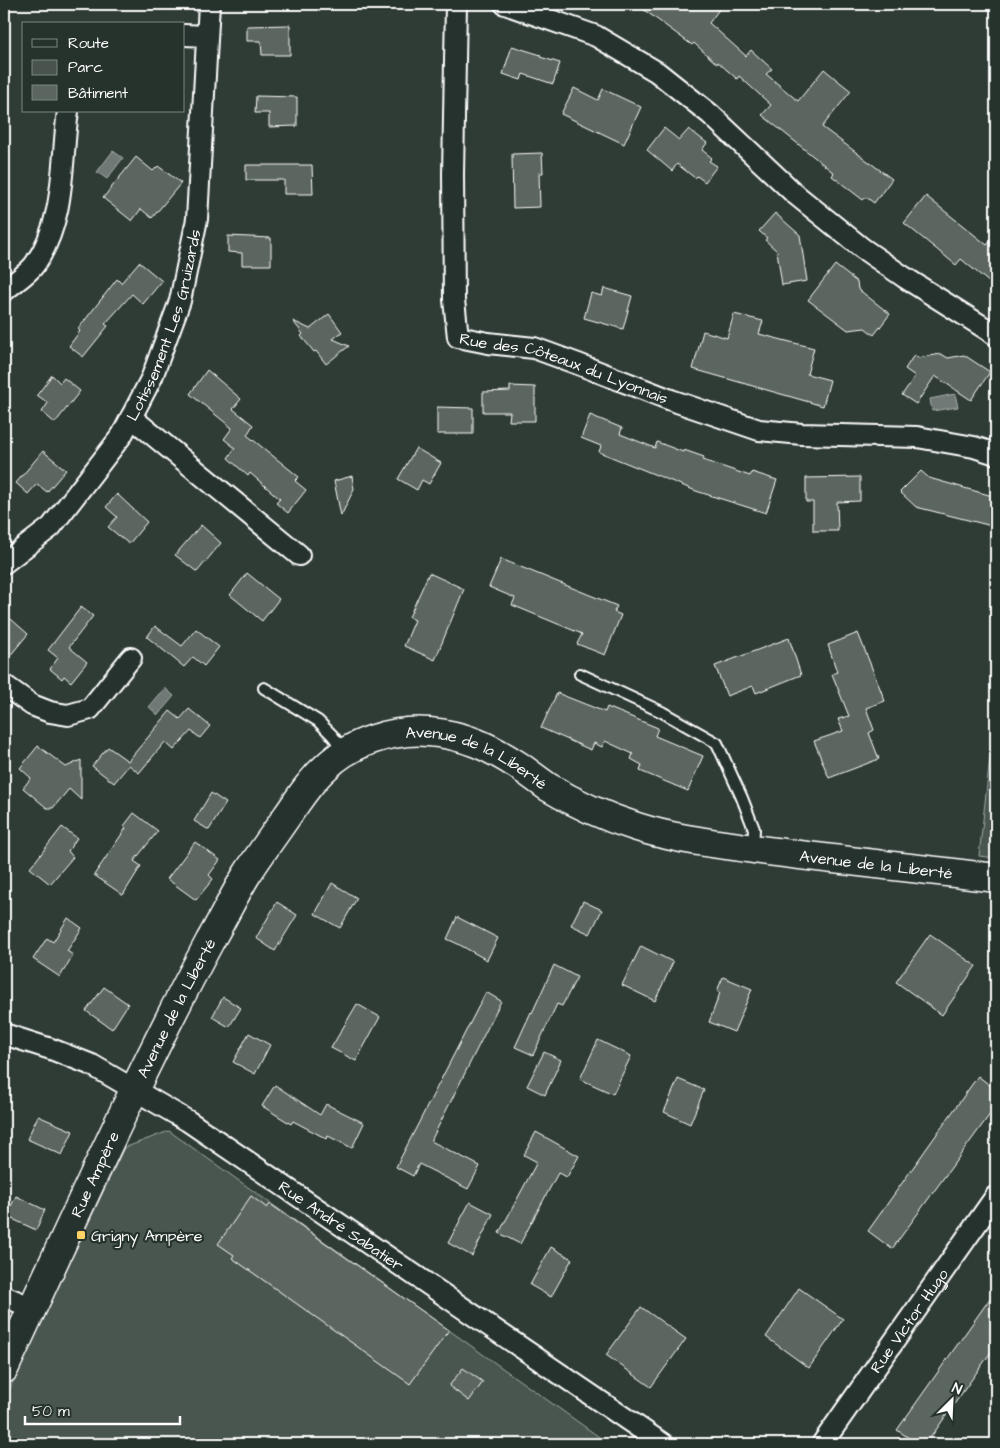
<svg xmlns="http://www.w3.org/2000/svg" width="1000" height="1448" viewBox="0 0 1000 1448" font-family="'Architects Daughter',sans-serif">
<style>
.green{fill:#4a544f;stroke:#a4aaa7}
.water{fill:#707975;stroke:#a9afac}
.building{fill:#5b6661;stroke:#fff}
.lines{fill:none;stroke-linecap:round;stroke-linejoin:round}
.lane-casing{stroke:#fff;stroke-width:14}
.street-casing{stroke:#fff;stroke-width:24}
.secondary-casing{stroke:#fff;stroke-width:31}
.lane{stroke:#26332d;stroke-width:10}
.street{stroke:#26332d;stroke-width:20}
.secondary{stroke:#26332d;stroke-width:28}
.poi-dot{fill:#ffd166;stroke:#26332d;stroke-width:2}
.labels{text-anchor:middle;stroke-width:4.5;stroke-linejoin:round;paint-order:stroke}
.street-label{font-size:16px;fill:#fff;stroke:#26332d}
.poi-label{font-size:16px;fill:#fff;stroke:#26332d;text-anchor:start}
</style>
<rect width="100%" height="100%" fill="#2f3b35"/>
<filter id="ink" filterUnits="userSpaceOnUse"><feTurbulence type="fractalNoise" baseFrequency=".02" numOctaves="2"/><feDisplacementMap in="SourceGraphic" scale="10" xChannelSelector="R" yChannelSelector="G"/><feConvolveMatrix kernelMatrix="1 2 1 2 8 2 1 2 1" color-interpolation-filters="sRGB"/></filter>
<g filter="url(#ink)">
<path class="green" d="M 996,704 L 996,858 L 979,856 Z
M 169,1131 L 609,1444 L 4,1444 L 4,1401 L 124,1148 Z"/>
<path class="water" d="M 113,151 L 123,158 L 107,179 L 97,172 Z
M 955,394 L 958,407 L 932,411 L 930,399 Z
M 165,688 L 174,696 L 158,715 L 149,707 Z"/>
<path class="building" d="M 636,4 L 723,4 L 709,23 L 746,56 L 751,50 L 772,69 L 766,74 L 798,101 L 824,69 L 836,79 L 851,91 L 822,127 L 892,179 L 874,203 L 866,197 L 863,200 L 832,176 L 834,173 L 762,115 L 771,105 L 739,76 L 737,79 L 718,62 L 717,64 L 694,43 L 692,45 Z
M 290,25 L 290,55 L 262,55 L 261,41 L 247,41 L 247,26 Z
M 512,46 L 541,55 L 540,57 L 560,63 L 553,84 L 523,74 L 521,80 L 503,74 Z
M 574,88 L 598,100 L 603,89 L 641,107 L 624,144 L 561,114 Z
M 256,96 L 297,97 L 297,126 L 269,127 L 269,113 L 255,113 Z
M 664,128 L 679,140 L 689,129 L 707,143 L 702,150 L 712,158 L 709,161 L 717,166 L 705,182 L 697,176 L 695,178 L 677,164 L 672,171 L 647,150 Z
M 542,153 L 543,173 L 539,173 L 540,207 L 513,208 L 512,154 Z
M 136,157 L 153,171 L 158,166 L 181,183 L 152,218 L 141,209 L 132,221 L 103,198 Z
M 246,165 L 312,165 L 313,194 L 284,194 L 284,180 L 246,180 Z
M 926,196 L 987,245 L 996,235 L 996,288 L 961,259 L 956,265 L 904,223 Z
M 775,213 L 800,235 L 807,281 L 782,285 L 777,251 L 765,240 L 767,238 L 759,231 Z
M 228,236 L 271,238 L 271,265 L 242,265 L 242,253 L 228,252 Z
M 139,262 L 162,281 L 143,304 L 132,294 L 105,324 L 108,326 L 83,357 L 69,346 L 80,331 L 78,329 L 117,279 L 121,283 Z
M 835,265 L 857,282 L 858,289 L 890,314 L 874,335 L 865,328 L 848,330 L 808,300 Z
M 604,288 L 632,296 L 623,329 L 584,318 L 591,293 L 602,296 Z
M 329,314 L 342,332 L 333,339 L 349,346 L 326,364 L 316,351 L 314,352 L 301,336 L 303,334 L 293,321 L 310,329 Z
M 734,314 L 763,321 L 759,334 L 814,348 L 807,374 L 830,380 L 823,406 L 693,369 L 703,331 L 727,338 Z
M 941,354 L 948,358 L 964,355 L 990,372 L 971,400 L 935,376 L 916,404 L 902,395 L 915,376 L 905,369 L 914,355 L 918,358 Z
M 207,370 L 241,399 L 233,409 L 253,425 L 247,435 L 299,477 L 295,481 L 306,490 L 288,513 L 276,503 L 280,499 L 250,473 L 248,476 L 228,458 L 235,448 L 224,439 L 232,428 L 190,394 Z
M 52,375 L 60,383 L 64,378 L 80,391 L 55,423 L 42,412 L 48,403 L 37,395 Z
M 510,386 L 535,387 L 535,421 L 509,421 L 510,412 L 483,412 L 483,392 L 510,391 Z
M 437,407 L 473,408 L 473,434 L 437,434 Z
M 590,415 L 622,428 L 620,434 L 655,448 L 657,442 L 683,452 L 684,450 L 704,457 L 703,460 L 750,476 L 752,472 L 777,480 L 766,513 L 696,491 L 599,452 L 601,446 L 581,438 Z
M 416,448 L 441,463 L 429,484 L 422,480 L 417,490 L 398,479 Z
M 43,451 L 66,470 L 47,492 L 37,484 L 28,494 L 16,483 Z
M 921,471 L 929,478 L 996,497 L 996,527 L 916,507 L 900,492 Z
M 352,476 L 354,489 L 341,516 L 334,481 Z
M 860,477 L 860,501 L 837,502 L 838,531 L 813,531 L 813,502 L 806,502 L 806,478 Z
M 117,494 L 147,522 L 129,544 L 108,527 L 117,517 L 106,507 Z
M 201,525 L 221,543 L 197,572 L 175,555 Z
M 501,559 L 617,606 L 614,612 L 621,615 L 605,655 L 577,644 L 582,634 L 512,605 L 515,598 L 489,587 Z
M 247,573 L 279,599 L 262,621 L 230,595 Z
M 429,573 L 464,589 L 435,660 L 404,646 L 415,620 L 409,617 Z
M 81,607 L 93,616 L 69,647 L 87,662 L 71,682 L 64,676 L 62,679 L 50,669 L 58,658 L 48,650 Z
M 4,613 L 28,634 L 4,663 Z
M 155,626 L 182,646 L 196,629 L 219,647 L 204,666 L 193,657 L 184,667 L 147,637 Z
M 858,633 L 885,701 L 866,708 L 874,730 L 869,733 L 879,759 L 829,778 L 814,741 L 843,731 L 838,719 L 849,716 L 832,674 L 837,672 L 828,645 Z
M 789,638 L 801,675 L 756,693 L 753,686 L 727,696 L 715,666 Z
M 557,693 L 605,712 L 607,707 L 658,728 L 655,736 L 703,756 L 688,791 L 640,771 L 642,765 L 631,759 L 633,754 L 605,741 L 602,747 L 594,743 L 591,750 L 541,728 Z
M 189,709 L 210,726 L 200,738 L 191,731 L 174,750 L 165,742 L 139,773 L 129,765 L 114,783 L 92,766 L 108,747 L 128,761 L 170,711 L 180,719 Z
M 38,746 L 66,767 L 81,760 L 81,800 L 69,789 L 53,808 L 47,808 L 23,788 L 31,778 L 20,768 Z
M 211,793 L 226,803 L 209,830 L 194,821 Z
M 134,813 L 158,831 L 134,861 L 141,866 L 123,895 L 94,875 L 126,828 L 124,826 Z
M 62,827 L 77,838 L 68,851 L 73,857 L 50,884 L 30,868 Z
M 195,842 L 220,860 L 209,875 L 213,879 L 196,900 L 167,879 Z
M 332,883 L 357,898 L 340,928 L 315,914 Z
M 583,901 L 602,910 L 590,934 L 571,925 Z
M 277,902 L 297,915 L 275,951 L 256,938 Z
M 457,917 L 498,938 L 487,960 L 458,944 L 447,939 Z
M 68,918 L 82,928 L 67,951 L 73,955 L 60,977 L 33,959 L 47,938 L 53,942 Z
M 930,934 L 976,966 L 942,1015 L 896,982 Z
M 641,946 L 673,962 L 655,1001 L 622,985 Z
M 554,965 L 577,977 L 562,1006 L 557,1004 L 533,1055 L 515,1047 L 531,1012 L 532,1013 Z
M 723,977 L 752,989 L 734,1032 L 709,1022 L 720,993 L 717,991 Z
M 104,987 L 128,1004 L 112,1029 L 86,1011 Z
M 486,992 L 501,1001 L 431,1141 L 480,1166 L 468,1189 L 419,1164 L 413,1176 L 396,1167 Z
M 223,997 L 241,1008 L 229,1027 L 212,1017 Z
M 357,1004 L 380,1017 L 356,1061 L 331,1048 Z
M 249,1033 L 270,1045 L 255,1074 L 233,1062 Z
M 598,1040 L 631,1056 L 613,1094 L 580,1079 Z
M 544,1052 L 561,1060 L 545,1095 L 527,1086 Z
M 978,1076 L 996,1090 L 996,1106 L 892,1249 L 868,1231 Z
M 678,1079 L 704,1090 L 690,1124 L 664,1112 Z
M 275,1085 L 320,1115 L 326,1104 L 364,1123 L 352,1148 L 328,1136 L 327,1139 L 293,1121 L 291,1124 L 262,1106 Z
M 38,1116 L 73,1131 L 62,1155 L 27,1139 Z
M 536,1132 L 579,1156 L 567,1177 L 558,1173 L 520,1244 L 499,1233 L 537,1162 L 524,1155 Z
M 16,1196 L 45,1210 L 36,1230 L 6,1216 Z
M 251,1196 L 267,1208 L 270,1204 L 449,1330 L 410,1384 L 232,1258 L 234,1255 L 218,1244 Z
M 470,1202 L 493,1214 L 472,1256 L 448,1243 Z
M 551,1247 L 572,1259 L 551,1297 L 530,1285 Z
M 799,1288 L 843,1319 L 809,1368 L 766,1337 Z
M 996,1290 L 996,1345 L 926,1444 L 918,1444 L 897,1430 Z
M 641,1307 L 686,1339 L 651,1387 L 606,1355 Z
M 463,1368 L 483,1382 L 469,1401 L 449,1386 Z"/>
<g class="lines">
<g class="lane-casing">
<path id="lane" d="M 580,674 L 662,712 L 717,743 L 742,798 L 754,829 L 753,848
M 264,688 L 318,721 L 332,735 L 345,752"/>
</g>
<g class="street-casing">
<g id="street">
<path id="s1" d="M 456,4 L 453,174 L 454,300 L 458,337 L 488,343 L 534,348 L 578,364 L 671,400 L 759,430 L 802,434 L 917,437 L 974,447 L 996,454"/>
<path d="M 505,4 L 596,36 L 657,72 L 710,114 L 795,194 L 862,248 L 904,277 L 996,335"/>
<path d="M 184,35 L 207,36"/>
<path d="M 4,291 C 13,283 29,273 35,264 C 66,220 61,161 68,111"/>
<path d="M 131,417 L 299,555"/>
<path id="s2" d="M 4,563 L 51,527 L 122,435 L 152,377 L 180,301 L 197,219 L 209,4"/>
<path d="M 4,685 L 32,705 L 50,712 L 68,715 L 90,709 L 131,658"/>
<path id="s3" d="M 4,1034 L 51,1049 L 92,1065 L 188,1121 L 663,1444"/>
<path d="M 4,1296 L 32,1308"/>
<path id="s4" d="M 822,1444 L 996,1196"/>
</g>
</g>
<g class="secondary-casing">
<g id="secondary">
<path id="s5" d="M 4,1369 C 71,1226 135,1080 210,941 C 223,919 234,895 247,874 C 260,854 274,835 287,816 C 299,799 310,781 326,767 C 351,742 394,729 429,732 C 465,735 490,747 519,766 C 529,773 538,780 548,787 C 576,804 605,817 637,827 C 674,839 714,843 753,849 C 834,860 915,868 996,878"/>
</g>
</g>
<use href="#lane" class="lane"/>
<use href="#street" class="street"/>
<use href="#secondary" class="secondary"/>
</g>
</g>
<rect class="poi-dot" x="76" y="1230" width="10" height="10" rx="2.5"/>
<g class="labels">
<g class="street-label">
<text dy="6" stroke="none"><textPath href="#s2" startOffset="294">Lotissement Les Gruizards</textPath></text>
<text dy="6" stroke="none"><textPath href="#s1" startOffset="444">Rue des Côteaux du Lyonnais</textPath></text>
<text dy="6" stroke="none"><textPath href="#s5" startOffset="850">Avenue de la Liberté</textPath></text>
<text dy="6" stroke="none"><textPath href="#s5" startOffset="1270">Avenue de la Liberté</textPath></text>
<text dy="6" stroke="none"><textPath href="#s5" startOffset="400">Avenue de la Liberté</textPath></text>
<text dy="6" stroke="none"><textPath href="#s5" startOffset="215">Rue Ampère</textPath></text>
<text dy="6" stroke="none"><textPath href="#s3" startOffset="390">Rue André Sabatier</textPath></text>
<text dy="6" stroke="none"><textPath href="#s4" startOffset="151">Rue Victor Hugo</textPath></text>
</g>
<g class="poi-label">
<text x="91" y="1241">Grigny Ampère</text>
</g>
</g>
<rect width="1000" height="1448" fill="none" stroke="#26332d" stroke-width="20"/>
<rect x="10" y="10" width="980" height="1428" fill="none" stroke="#fff" stroke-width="2" filter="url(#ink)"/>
<rect x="22" y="22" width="162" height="90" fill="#26332d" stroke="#7d8581"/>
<rect x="32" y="39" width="25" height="8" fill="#26332d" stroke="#7d8581"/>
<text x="68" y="48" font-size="15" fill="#ffffff">Route</text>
<rect x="32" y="60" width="25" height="15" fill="#4a544f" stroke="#7d8581"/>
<text x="68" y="72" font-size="15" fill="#ffffff">Parc</text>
<rect x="32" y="85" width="25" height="15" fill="#5b6661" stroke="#7d8581"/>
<text x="68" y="98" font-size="15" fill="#ffffff">Bâtiment</text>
<g transform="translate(952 1400) rotate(24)" stroke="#26332d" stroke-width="4" paint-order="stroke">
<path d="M0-4L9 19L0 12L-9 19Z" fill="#ffffff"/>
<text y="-8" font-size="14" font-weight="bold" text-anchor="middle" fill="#ffffff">N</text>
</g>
<path d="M25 1416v8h155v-8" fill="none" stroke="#ffffff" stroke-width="2.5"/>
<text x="32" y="1416" font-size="15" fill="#ffffff" stroke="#26332d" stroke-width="4" paint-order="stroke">50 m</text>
</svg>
